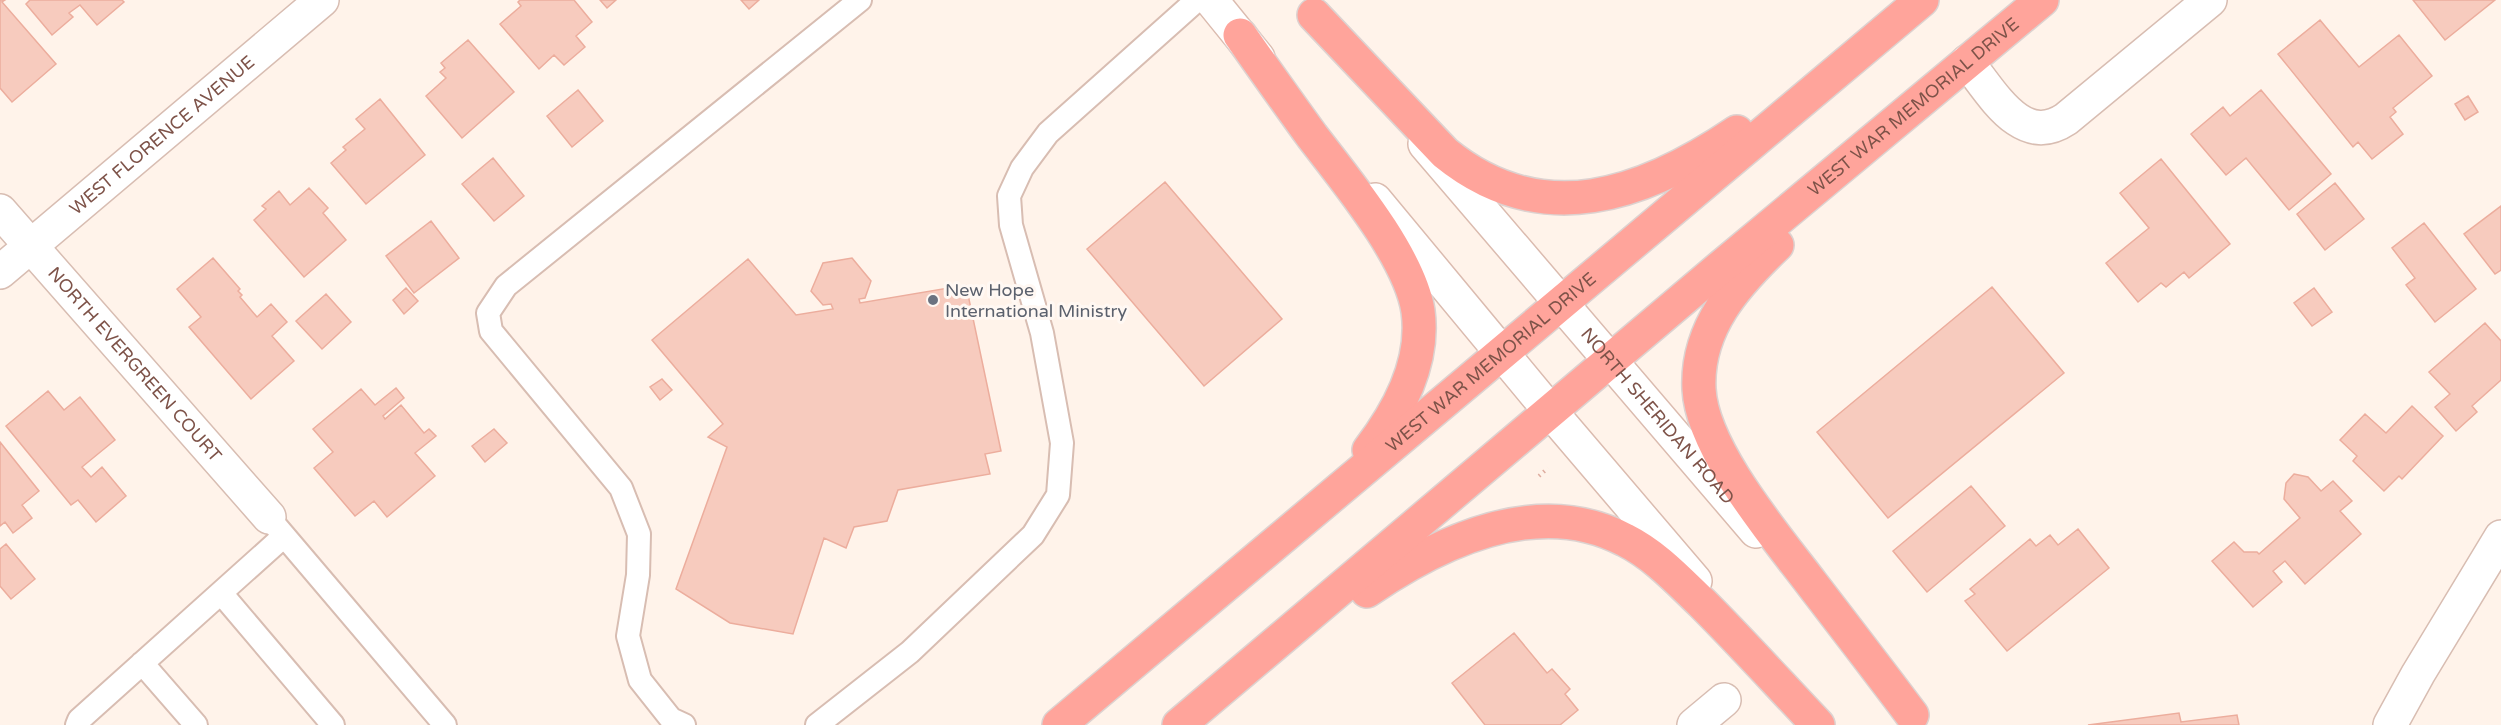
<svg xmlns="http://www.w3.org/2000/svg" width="2501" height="725" viewBox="0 0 2501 725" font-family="'Varela Round',sans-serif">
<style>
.building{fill:#f7cbbe;stroke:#ecad9d;stroke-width:1.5}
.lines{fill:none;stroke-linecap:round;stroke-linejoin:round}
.lane-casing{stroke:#d8bdb2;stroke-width:26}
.street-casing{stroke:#d8bdb2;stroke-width:36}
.secondary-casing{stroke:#dbbbaf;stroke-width:36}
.highway-casing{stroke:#ddd2d0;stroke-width:36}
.path{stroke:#deada0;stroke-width:4;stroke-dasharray:1.5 4.5;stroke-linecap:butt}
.lane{stroke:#fff;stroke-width:22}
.street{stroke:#fff;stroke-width:33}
.secondary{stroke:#fff;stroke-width:33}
.highway{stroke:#ffa49b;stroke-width:33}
.worship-dot{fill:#6b7280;stroke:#fff8f3;stroke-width:2}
.labels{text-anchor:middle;stroke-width:6;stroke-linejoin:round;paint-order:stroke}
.street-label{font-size:18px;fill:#7e5349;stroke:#fff8f3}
.worship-label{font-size:18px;fill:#5b616d;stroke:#fff8f3;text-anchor:start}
</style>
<rect width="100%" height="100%" fill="#fff3ea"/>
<path class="building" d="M 0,0 L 5,0 L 2,2 L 56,64 L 12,102 L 0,88 Z
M 30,0 L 122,0 L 124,2 L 97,25 L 80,5 L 69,13 L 73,17 L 52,35 L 26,4 Z
M 520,0 L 574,0 L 592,22 L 576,36 L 585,47 L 564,65 L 554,55 L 539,69 L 500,24 L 521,6 L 518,2 Z
M 600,0 L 616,0 L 607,8 Z
M 741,0 L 759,0 L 749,9 Z
M 2413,0 L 2495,0 L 2445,40 Z
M 2320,20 L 2359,67 L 2399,35 L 2432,76 L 2393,108 L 2396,112 L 2390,117 L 2403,134 L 2372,159 L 2358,142 L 2353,147 L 2278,54 Z
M 468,40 L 514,92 L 462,138 L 426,96 L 446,78 L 440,72 L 445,68 L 441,63 Z
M 578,90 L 603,121 L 572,147 L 547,116 Z
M 2261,90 L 2331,174 L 2289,210 L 2246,158 L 2226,175 L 2191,134 L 2223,107 L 2230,116 Z
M 2468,96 L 2478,112 L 2465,120 L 2455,104 Z
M 380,99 L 425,155 L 366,204 L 331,163 L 346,150 L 343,147 L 365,129 L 356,119 Z
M 493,158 L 524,196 L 494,221 L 462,184 Z
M 2161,159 L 2230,244 L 2189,278 L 2184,272 L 2166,287 L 2161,283 L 2138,302 L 2106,263 L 2149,228 L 2120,193 Z
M 1165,182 L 1282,319 L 1204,386 L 1087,249 Z
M 2335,183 L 2364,219 L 2325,250 L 2297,214 Z
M 309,188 L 328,208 L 323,213 L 346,240 L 304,277 L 254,220 L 266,209 L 262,206 L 279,191 L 290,205 Z
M 2501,206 L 2501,270 L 2495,274 L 2464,234 Z
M 431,221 L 459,258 L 414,293 L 386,256 Z
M 2424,223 L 2476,289 L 2435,322 L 2406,285 L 2415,278 L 2392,248 Z
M 213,258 L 240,289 L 238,291 L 242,295 L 240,297 L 257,317 L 271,304 L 287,322 L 272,336 L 294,361 L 251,399 L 189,327 L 201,317 L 177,289 Z
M 852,258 L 871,281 L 865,298 L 859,299 L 860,303 L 966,285 L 1001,451 L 985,454 L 990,474 L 898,490 L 887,521 L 854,527 L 846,548 L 824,538 L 793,634 L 730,623 L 676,589 L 727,447 L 708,437 L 723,424 L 652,340 L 748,259 L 796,315 L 833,309 L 831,304 L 823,305 L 811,291 L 823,263 Z
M 1992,287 L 2064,373 L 1888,518 L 1817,432 Z
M 406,288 L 418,301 L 404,314 L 393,300 Z
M 2314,288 L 2332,312 L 2312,326 L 2294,303 Z
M 326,294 L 351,322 L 322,349 L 296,321 Z
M 2485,323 L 2501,341 L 2501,380 L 2472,406 L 2477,412 L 2456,431 L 2435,407 L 2450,394 L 2429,372 Z
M 662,379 L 672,390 L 660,400 L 650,387 Z
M 396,388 L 404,398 L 383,416 L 385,419 L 401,405 L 424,433 L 429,429 L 436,436 L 415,453 L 435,476 L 387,517 L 374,501 L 355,516 L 314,468 L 333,452 L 313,429 L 361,389 L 375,405 Z
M 48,391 L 64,410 L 80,397 L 115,440 L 82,467 L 91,477 L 102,467 L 126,496 L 96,522 L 78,500 L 71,505 L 6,426 Z
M 2412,406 L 2443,436 L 2402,479 L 2399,476 L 2384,491 L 2353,461 L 2357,456 L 2340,440 L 2365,414 L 2386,433 Z
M 494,429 L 507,443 L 485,462 L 472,446 Z
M 0,442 L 39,491 L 22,505 L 32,518 L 13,533 L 5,522 L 0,526 Z
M 2294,474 L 2308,477 L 2321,491 L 2333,481 L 2352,501 L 2340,511 L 2361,534 L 2305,584 L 2285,561 L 2273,571 L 2282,582 L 2253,607 L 2212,561 L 2234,542 L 2244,552 L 2257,552 L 2259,554 L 2300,518 L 2284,499 L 2286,483 Z
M 1971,486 L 2005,526 L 1927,592 L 1893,551 Z
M 2078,529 L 2109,568 L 2007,651 L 1965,601 L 1975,594 L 1970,589 L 2030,539 L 2036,546 L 2050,535 L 2058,545 Z
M 6,544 L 35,579 L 11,599 L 0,586 L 0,549 Z
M 1514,633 L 1547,673 L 1552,669 L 1570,689 L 1565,694 L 1578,710 L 1560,725 L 1485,725 L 1452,683 Z
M 2179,713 L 2181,722 L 2237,715 L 2239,725 L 2088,725 Z"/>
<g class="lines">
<g class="lane-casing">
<path id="lane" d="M 275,525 L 445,725
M 221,593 L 333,725
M 142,663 L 196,725
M 77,725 L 79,720 L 284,536
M 684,725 L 671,719 L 640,680 L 628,636 L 638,575 L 639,534 L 621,488 L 491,331 L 488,313 L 506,286 L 860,0
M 817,725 L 910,652 L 1033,535 L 1058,495 L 1062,443 L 1042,333 L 1011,225 L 1009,196 L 1022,168 L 1048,133 L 1197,0"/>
</g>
<g class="street-casing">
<g id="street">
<path d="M 1967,62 C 1992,92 2021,149 2066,119 L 2210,0"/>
<path id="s1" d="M 0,211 L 269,517"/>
<path id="s2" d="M 0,272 L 322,0"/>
<path d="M 1694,725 L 1724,700"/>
<path d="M 2390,725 L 2418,674 L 2501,537"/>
</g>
</g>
<g class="secondary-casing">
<g id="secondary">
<path d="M 1211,0 L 1258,58"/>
<path id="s3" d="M 1425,144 L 1756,531"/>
<path d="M 1375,200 L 1550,411 L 1695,581"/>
</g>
</g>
<g class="highway-casing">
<g id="highway">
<path d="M 1314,15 L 1445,153 C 1542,232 1644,195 1737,132"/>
<path d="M 1240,35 C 1264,69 1288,103 1312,136 C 1345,179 1410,257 1418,311 C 1425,362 1399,411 1369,450"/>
<path d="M 1777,245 C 1736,284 1696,328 1699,389 C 1702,450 1775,535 1812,584 C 1845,627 1879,671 1912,715"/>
<path d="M 1367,591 C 1440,541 1538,494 1625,540 C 1655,555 1678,580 1702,603 C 1742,643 1779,684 1818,725"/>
<path id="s4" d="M 1059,725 L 1922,0"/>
<path id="s5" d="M 1179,725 L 1722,266 L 2042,0"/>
</g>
</g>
<path class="path" d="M 1539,476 L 1548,468"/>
<use href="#lane" class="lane"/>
<use href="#street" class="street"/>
<use href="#secondary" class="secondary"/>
<use href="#highway" class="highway"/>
</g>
<circle class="worship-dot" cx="933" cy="300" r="6"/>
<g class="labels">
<g class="street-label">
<text dy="6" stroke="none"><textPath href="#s5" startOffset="960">WEST WAR MEMORIAL DRIVE</textPath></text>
<text dy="6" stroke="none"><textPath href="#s2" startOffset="212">WEST FLORENCE AVENUE</textPath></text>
<text dy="6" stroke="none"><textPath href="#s4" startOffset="564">WEST WAR MEMORIAL DRIVE</textPath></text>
<text dy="6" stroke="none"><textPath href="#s1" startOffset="204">NORTH EVERGREEN COURT</textPath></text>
<text dy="6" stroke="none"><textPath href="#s3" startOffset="358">NORTH SHERIDAN ROAD</textPath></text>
</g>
<g class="worship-label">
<text x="945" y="296">New Hope<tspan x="945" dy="21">International Ministry</tspan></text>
</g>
</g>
</svg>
